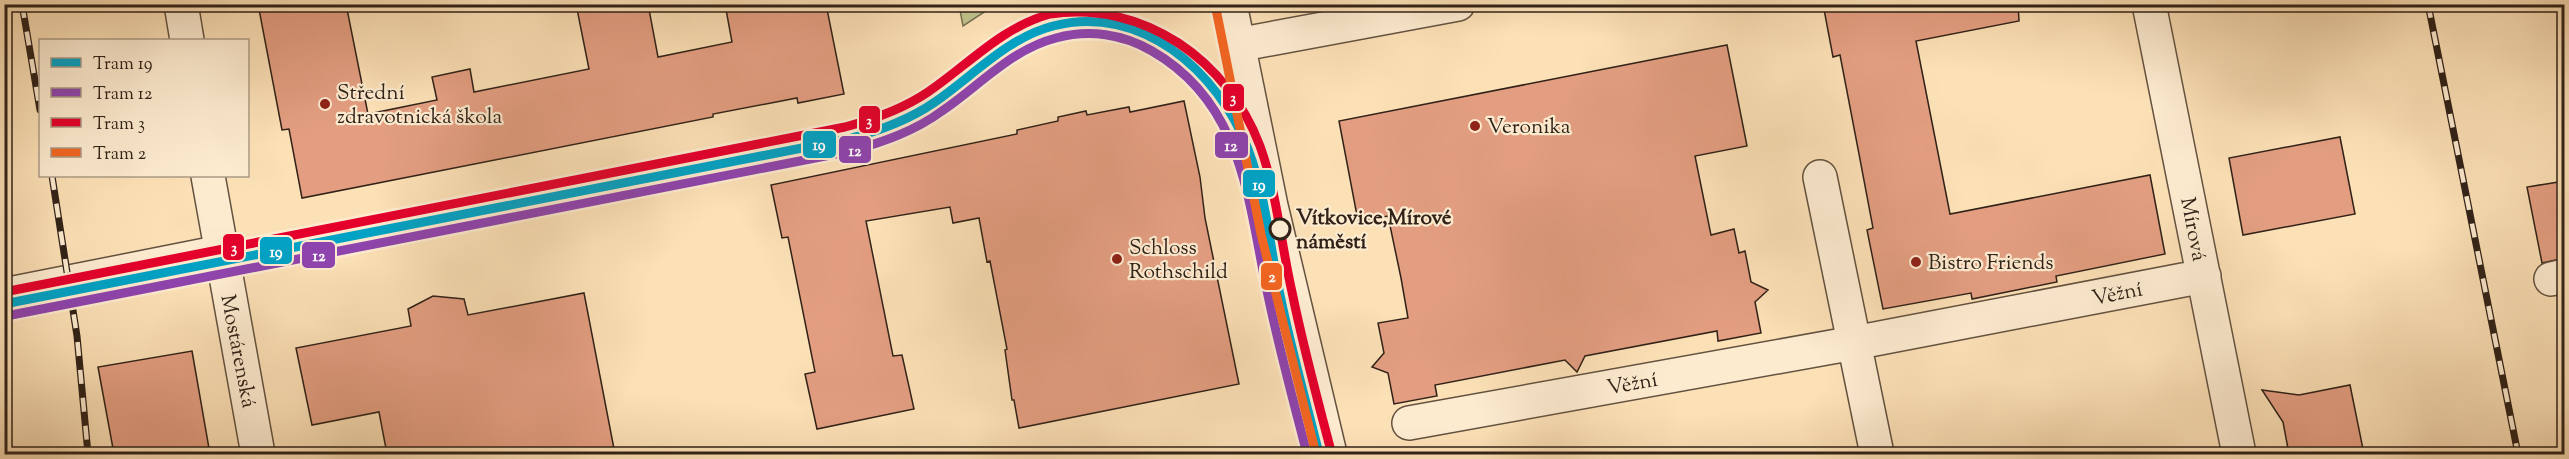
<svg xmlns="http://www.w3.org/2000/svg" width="2569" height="459" viewBox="0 0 2569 459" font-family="'Sorts Mill Goudy',serif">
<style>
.green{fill:#c0c28d;stroke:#787252;stroke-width:1.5}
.building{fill:#e39e81;stroke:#302218;stroke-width:1.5}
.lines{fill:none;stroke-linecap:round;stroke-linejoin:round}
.street-casing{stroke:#635240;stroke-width:36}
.street{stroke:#fdebd0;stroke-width:33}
.rail-casing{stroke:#302218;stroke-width:7}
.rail{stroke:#fdebd0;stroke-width:4.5;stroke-dasharray:14;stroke-linecap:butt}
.tram-1-casing{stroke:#fdebd0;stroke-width:14}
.tram-2-casing{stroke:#fdebd0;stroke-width:14}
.tram-3-casing{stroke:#fdebd0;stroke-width:14}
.tram-4-casing{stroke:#fdebd0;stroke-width:14}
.tram-1{stroke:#02a2c5;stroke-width:9}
.tram-2{stroke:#8e44ad;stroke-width:9}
.tram-3{stroke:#e4002b;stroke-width:9}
.tram-4{stroke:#f26522;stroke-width:9}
.poi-dot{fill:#8f2418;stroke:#fdebd0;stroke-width:2}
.stop-dot{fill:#fdebd0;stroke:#302218;stroke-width:3}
.labels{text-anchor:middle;stroke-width:4.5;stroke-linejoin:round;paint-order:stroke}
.poi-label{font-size:21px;fill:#302218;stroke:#fdebd0;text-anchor:start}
.stop-label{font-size:21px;font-weight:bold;fill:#302218;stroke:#fdebd0;text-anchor:start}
.street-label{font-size:21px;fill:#302218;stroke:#fdebd0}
.line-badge{stroke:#fdebd0;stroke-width:2}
.badge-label{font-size:16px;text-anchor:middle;font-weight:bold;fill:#fff}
</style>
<rect width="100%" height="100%" fill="#fce0b6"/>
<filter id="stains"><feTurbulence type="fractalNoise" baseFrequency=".00333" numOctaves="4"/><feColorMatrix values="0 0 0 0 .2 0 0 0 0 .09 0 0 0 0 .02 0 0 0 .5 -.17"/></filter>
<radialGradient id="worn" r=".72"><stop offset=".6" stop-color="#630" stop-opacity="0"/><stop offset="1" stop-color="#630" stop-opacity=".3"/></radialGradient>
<path class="green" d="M 959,5 L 959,4 L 995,5 L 963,26 Z"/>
<path class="building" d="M 258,4 L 346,4 L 368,114 L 437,100 L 432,77 L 470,69 L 474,92 L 589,69 L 576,4 L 648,4 L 658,57 L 732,42 L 725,4 L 826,4 L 844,94 L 798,103 L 797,98 L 713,114 L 713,117 L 302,198 L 289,129 L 282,130 Z
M 1823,4 L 2018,4 L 2019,21 L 1916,41 L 1950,214 L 2150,175 L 2165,254 L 2056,276 L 2057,282 L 1972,299 L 1971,293 L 1883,309 L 1867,230 L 1873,228 L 1859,154 L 1840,55 L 1833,57 Z
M 1727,45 L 1747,146 L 1695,156 L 1711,235 L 1734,229 L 1739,253 L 1745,251 L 1751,282 L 1768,290 L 1755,302 L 1761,333 L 1718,341 L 1717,331 L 1585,356 L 1577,372 L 1565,360 L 1435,385 L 1437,396 L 1394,404 L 1388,373 L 1372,367 L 1384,353 L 1378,323 L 1408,318 L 1401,278 L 1388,216 L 1358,221 L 1339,121 Z
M 1184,101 L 1200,177 L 1205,218 L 1239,384 L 1019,428 L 1014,400 L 1012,400 L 1005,350 L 1007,349 L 990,261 L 987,262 L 979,218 L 953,223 L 950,207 L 866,221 L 893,356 L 902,355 L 914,409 L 817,429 L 805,374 L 815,372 L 788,237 L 782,238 L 771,185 L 1017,134 L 1017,130 L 1058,121 L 1058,117 L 1086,111 L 1087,115 L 1129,107 L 1130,112 Z
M 2340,137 L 2355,214 L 2243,235 L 2229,158 Z
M 2565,181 L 2565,258 L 2542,263 L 2527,187 Z
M 584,293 L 615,454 L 387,454 L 379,412 L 312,425 L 296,348 L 411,326 L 408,309 L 433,296 L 464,299 L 468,315 Z
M 192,351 L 210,454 L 114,454 L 98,367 Z
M 2350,385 L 2364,454 L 2289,454 L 2283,422 L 2262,390 L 2299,395 Z"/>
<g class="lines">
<g class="street-casing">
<path id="street" d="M 181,4 L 187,40
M 1230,4 L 1271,206 L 1330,454
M 2149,4 L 2239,454
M 1237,45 L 1458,4
M 208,176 L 258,454
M 1820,177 L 1877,454
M 2551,279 L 2564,276
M 4,295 L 221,252
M 1409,423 L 1854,343 L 2204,276"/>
</g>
<use href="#street" class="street"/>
<g class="rail-casing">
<path id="rail" d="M 22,4 L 40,110
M 2428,4 L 2518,454
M 52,176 L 77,336 L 88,454"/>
</g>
<use href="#rail" class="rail"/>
<g class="tram-1-casing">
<path id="tram-1" d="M 4,304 L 848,139 C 879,131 909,120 935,102 C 973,76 1007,38 1053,26 C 1141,3 1218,71 1248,149 C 1266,196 1270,247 1280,295 C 1291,349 1306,401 1319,454"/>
</g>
<g class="tram-2-casing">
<path id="tram-2" d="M 6,316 L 851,151 C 883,142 915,131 942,111 C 979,86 1012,49 1056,38 C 1089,29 1123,34 1152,51 C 1246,105 1248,206 1269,300 C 1280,352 1294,403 1307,454"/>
</g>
<g class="tram-3-casing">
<path id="tram-3" d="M 4,292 L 845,127 C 875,119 903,109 928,92 C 968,65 1002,27 1050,14 C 1144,0 1228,61 1260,146 C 1277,193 1281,244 1292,292 C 1303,346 1317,398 1331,451"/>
</g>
<g class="tram-4-casing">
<path id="tram-4" d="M 1216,9 L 1261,234 L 1316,454"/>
</g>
<use href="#tram-1" class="tram-1"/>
<use href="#tram-2" class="tram-2"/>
<use href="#tram-3" class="tram-3"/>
<use href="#tram-4" class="tram-4"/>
</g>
<g class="poi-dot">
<circle cx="325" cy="104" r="6"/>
<circle cx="1475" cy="126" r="6"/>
<circle cx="1117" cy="259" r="6"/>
<circle cx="1916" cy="262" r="6"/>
</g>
<circle class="stop-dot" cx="1280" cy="229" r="10"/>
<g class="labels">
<g class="poi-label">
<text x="337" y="99">Střední<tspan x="337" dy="24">zdravotnická škola</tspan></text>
<text x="1487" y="133">Veronika</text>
<text x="1129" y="254">Schloss<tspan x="1129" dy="24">Rothschild</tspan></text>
<text x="1928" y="269">Bistro Friends</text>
</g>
<g class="stop-label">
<text x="1296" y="224">Vítkovice,Mírové<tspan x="1296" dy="24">náměstí</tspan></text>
</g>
<g class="street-label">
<text transform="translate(2194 229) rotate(79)" y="7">Mírová</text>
<text transform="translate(2117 293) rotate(-11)" y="7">Věžní</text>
<text transform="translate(239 351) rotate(79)" y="7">Mostárenská</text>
<text transform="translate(1632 383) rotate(-10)" y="7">Věžní</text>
</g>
</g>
<g class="line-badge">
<rect x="1222" y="83" width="23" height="29" rx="6" fill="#e4002b"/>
<rect x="858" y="105" width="23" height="29" rx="6" fill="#e4002b"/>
<rect x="802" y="130" width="35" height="29" rx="6" fill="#02a2c5"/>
<rect x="1214" y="131" width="35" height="28" rx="6" fill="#8e44ad"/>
<rect x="838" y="135" width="34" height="29" rx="6" fill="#8e44ad"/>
<rect x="1242" y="169" width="34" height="29" rx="6" fill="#02a2c5"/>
<rect x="222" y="233" width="23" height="28" rx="6" fill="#e4002b"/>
<rect x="259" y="236" width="34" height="29" rx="6" fill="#02a2c5"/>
<rect x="301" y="241" width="35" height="28" rx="6" fill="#8e44ad"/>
<rect x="1260" y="262" width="23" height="29" rx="6" fill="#f26522"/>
</g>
<g class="badge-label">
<text x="1233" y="103">3</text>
<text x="869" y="126">3</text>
<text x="819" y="150">19</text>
<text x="1231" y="151">12</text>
<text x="855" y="156">12</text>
<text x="1259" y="190">19</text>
<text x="234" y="253">3</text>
<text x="276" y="257">19</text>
<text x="319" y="261">12</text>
<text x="1272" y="282">2</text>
</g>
<rect width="2569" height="459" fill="none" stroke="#fce0b6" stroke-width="24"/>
<rect x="6" y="6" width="2557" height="447" fill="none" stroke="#302218" stroke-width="3"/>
<rect x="12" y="12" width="2545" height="435" fill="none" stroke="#302218" stroke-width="1.5"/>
<rect x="39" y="39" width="210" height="138" fill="#fdebd0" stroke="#ab9b86" stroke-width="1.5"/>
<rect x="51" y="58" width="30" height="9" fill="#02a2c5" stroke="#ab9b86" stroke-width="1.5"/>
<text x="93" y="69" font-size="18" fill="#302218">Tram 19</text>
<rect x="51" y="88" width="30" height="9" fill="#8e44ad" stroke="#ab9b86" stroke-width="1.5"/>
<text x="93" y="99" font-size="18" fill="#302218">Tram 12</text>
<rect x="51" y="118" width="30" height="9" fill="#e4002b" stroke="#ab9b86" stroke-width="1.5"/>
<text x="93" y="129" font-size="18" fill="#302218">Tram 3</text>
<rect x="51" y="148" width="30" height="9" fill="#f26522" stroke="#ab9b86" stroke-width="1.5"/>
<text x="93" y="159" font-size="18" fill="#302218">Tram 2</text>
<rect width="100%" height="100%" filter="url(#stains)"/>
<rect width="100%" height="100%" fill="url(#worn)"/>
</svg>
